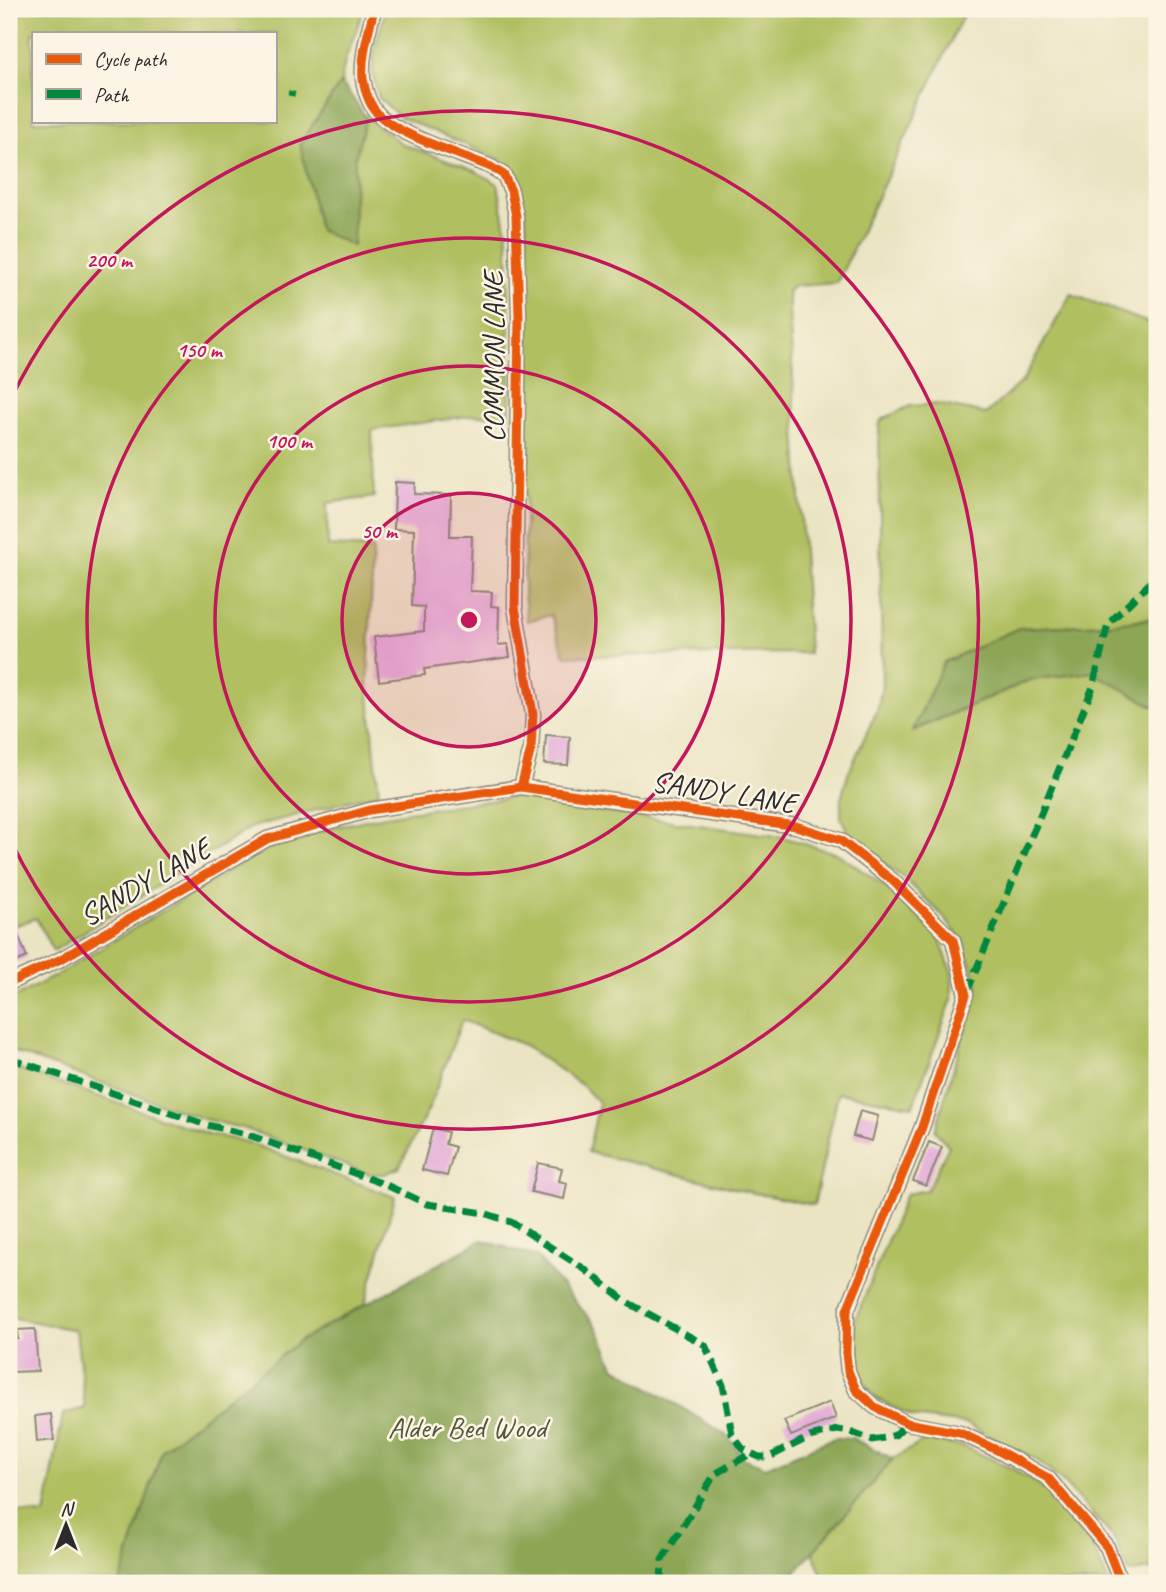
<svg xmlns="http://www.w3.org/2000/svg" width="1166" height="1592" viewBox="0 0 1166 1592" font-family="Caveat,sans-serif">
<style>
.green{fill:#b0bf61;stroke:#6e7546;stroke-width:2;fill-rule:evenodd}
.forest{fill:#8ca657;stroke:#5c6841;stroke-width:2}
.building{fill:#e3aad8}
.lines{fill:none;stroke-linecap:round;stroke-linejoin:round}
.minor-casing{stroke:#8b8877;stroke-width:17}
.minor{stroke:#fff;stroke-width:14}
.quiet{stroke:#00873e;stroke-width:7;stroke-dasharray:14 7;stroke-linecap:butt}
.cycleway-casing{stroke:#fcf5e5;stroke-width:13}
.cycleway{stroke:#e8590c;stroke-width:9}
.ring{fill:none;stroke:#c2185b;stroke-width:3.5}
.labels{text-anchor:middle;stroke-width:5;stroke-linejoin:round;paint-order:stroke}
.street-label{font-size:30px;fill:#2b2b2b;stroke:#fcf5e5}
.park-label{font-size:30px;fill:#53573b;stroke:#fcf5e5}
.centre{fill:#c2185b;stroke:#fcf5e5;stroke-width:3.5}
.ring-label{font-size:21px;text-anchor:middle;font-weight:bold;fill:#c2185b;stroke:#fcf5e5;stroke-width:5;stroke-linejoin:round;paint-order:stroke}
</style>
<rect width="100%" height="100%" fill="#fcf5e5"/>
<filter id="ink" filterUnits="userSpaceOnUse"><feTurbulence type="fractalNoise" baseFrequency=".0143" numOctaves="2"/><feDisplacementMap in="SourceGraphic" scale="14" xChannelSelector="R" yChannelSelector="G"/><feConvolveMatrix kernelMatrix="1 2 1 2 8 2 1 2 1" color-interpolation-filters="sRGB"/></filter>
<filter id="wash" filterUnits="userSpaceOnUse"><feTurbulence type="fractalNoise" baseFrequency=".00686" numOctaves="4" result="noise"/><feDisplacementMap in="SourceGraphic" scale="28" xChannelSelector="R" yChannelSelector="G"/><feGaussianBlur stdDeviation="1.57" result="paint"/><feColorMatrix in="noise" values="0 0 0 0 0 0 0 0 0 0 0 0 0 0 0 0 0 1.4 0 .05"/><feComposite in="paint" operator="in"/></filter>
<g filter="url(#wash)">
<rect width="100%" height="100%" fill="#ebe4c3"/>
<path class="green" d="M 9,9 L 364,9 L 345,60 L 341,82 L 328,103 L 353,246 L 355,158 L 366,117 L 402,144 L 475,171 L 498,184 L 508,240 L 510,416 L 475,415 L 372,430 L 374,497 L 327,503 L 328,546 L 373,548 L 368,686 L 379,793 L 252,827 L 53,951 L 36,918 L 11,927 L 9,925 ZM 33,33 L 275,33 L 275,121 L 33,121 Z
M 386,9 L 966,9 L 837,283 L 794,286 L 788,292 L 809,653 L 565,656 L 551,615 L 527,621 L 524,593 L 528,327 L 526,220 L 518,184 L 506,162 L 400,117 L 379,98 L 372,73 L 375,48 Z
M 1071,294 L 1157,326 L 1157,618 L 1108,624 L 1019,628 L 944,662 L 915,730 L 1030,680 L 1093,672 L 1157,708 L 1157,1569 L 1129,1572 L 1114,1538 L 1064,1483 L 1035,1459 L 967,1424 L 913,1417 L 875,1398 L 854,1366 L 854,1323 L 906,1194 L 927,1190 L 949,1146 L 935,1131 L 978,985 L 962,940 L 941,914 L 906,880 L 852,840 L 841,818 L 841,799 L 848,774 L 878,708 L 882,684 L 879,427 L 881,420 L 910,406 L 938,404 L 986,414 L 1023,380 Z
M 523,796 L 606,812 L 783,837 L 838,854 L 886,887 L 939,937 L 952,973 L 952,999 L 913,1106 L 838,1093 L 814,1205 L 749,1192 L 588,1152 L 599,1103 L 583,1086 L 524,1045 L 462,1020 L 429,1108 L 399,1168 L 384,1174 L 369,1174 L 246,1129 L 204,1119 L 9,1050 L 9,1000 L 55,976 L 259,853 C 341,816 434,809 523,796 Z
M 9,1066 L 208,1134 L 247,1142 L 395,1197 L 365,1304 L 301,1340 L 162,1450 L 120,1583 L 9,1583 L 9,1511 L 45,1515 L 63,1414 L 85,1408 L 76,1330 L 9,1317 Z
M 924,1441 L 963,1446 L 1011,1468 L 1049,1492 L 1089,1538 L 1109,1583 L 825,1583 L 813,1552 L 893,1459 Z"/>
<path class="forest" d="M 341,82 L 366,117 L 355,158 L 353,246 L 319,230 L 300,144 Z
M 1157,618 L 1157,708 L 1092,672 L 1030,680 L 913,730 L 944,662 L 1019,628 L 1108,624 Z
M 482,1240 L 537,1257 L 597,1327 L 614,1366 L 726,1435 L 745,1459 L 766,1467 L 834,1438 L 852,1438 L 893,1459 L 786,1583 L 120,1583 L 162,1450 L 301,1340 Z"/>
<g id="blocks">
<path class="building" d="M 395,482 L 415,483 L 414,494 L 451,495 L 450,536 L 472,536 L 470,591 L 492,592 L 491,606 L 499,607 L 498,645 L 508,644 L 510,657 L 424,669 L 425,675 L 379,681 L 374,637 L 424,631 L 424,607 L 412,606 L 414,530 L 394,529 Z
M 546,735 L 570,737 L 568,765 L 544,764 Z
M 9,913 L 27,957 L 9,965 Z
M 860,1111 L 878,1116 L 872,1141 L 853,1136 Z
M 433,1128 L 448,1132 L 445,1144 L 455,1147 L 447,1176 L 422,1170 Z
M 929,1142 L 942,1147 L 926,1186 L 913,1181 Z
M 538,1163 L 562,1168 L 559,1181 L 567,1183 L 564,1199 L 531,1192 Z
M 35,1329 L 38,1371 L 9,1372 L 9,1339 L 18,1339 L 17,1330 Z
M 830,1402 L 836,1418 L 791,1436 L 784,1421 Z
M 51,1414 L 54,1440 L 37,1442 L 35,1416 Z"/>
</g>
</g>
<g filter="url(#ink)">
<use href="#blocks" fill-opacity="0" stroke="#8b8877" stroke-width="2"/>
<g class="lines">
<g class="minor-casing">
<path id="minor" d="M 374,9 C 369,31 361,55 363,79 C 365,91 369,105 378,114 C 399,136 461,154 491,167 L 504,175 L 511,191 L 516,216 L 519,316 L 515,607 L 533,714 L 531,749 L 521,787
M 9,983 L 61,959 L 267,839 L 370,810 L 521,787 L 796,826 L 840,840 L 892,880 L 953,940 L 966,995 L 922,1127 L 847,1310 L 846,1353 L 848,1371 L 856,1390 L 875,1407 L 907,1423 L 960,1433 L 997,1450 L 1048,1478 L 1107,1547 L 1121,1583"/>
</g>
<use href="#minor" class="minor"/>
<path class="quiet" d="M 291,96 L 292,91
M 967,992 L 1093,687 L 1108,624 L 1157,576
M 9,1058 L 207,1125 L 246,1134 L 384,1184 L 427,1204 L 484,1213 L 511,1222 L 583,1268 L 627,1302 L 705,1345 L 723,1385 L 732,1434 L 743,1449 L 759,1457 L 769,1457 L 810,1437 L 837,1430 L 850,1432 L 871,1440 L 885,1438 L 895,1435 L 907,1423
M 661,1583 L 662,1560 L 715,1474 L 752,1453"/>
<g class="cycleway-casing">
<path id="cycleway" d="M 374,9 C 369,31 361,55 363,79 C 365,91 369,105 378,114 C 399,136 461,154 491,167 L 504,175 L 511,191 L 516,216 L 519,316 L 515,607 L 533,714 L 531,749 L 521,787
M 9,983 L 61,959 L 267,839 L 370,810 L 521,787 L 796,826 L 840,840 L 892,880 L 953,940 L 966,995 L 922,1127 L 847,1310 L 846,1353 L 848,1371 L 856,1390 L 875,1407 L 907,1423 L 960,1433 L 997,1450 L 1048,1478 L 1107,1547 L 1121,1583"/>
</g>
<use href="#cycleway" class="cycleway"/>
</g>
</g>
<circle cx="469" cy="620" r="127" fill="#c2185b" fill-opacity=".12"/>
<g class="ring">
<circle cx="469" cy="620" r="127"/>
<circle cx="469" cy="620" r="254"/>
<circle cx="469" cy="620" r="382"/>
<path d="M10 401A509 509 0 1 1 10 839"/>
</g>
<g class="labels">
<g class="street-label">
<text transform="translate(493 357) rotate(-90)" y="10">COMMON LANE</text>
<text transform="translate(724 792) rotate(9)" y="10">SANDY LANE</text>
<text transform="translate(145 882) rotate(-30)" y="10">SANDY LANE</text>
</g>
<g class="park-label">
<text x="467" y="1437">Alder Bed Wood</text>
</g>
</g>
<circle cx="469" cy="620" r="10" class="centre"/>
<g class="ring-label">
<text x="109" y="267">200 m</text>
<text x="199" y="357">150 m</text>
<text x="289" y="448">100 m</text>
<text x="379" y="538">50 m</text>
</g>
<rect width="1166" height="1592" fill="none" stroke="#fcf5e5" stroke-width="35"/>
<rect x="32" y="32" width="245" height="91" fill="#fcf5e5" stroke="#a8a49b" stroke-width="2"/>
<rect x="46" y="54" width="35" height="10" fill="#e8590c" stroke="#a8a49b" stroke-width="2"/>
<text x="94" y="66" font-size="21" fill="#2b2b2b">Cycle path</text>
<rect x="46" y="89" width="35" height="10" fill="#00873e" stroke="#a8a49b" stroke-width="2"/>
<text x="94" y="102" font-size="21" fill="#2b2b2b">Path</text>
<g transform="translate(66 1525)" stroke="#fcf5e5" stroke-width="5" paint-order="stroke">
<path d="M0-5L12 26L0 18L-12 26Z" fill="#2b2b2b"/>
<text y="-10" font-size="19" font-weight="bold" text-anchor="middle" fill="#2b2b2b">N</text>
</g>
</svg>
